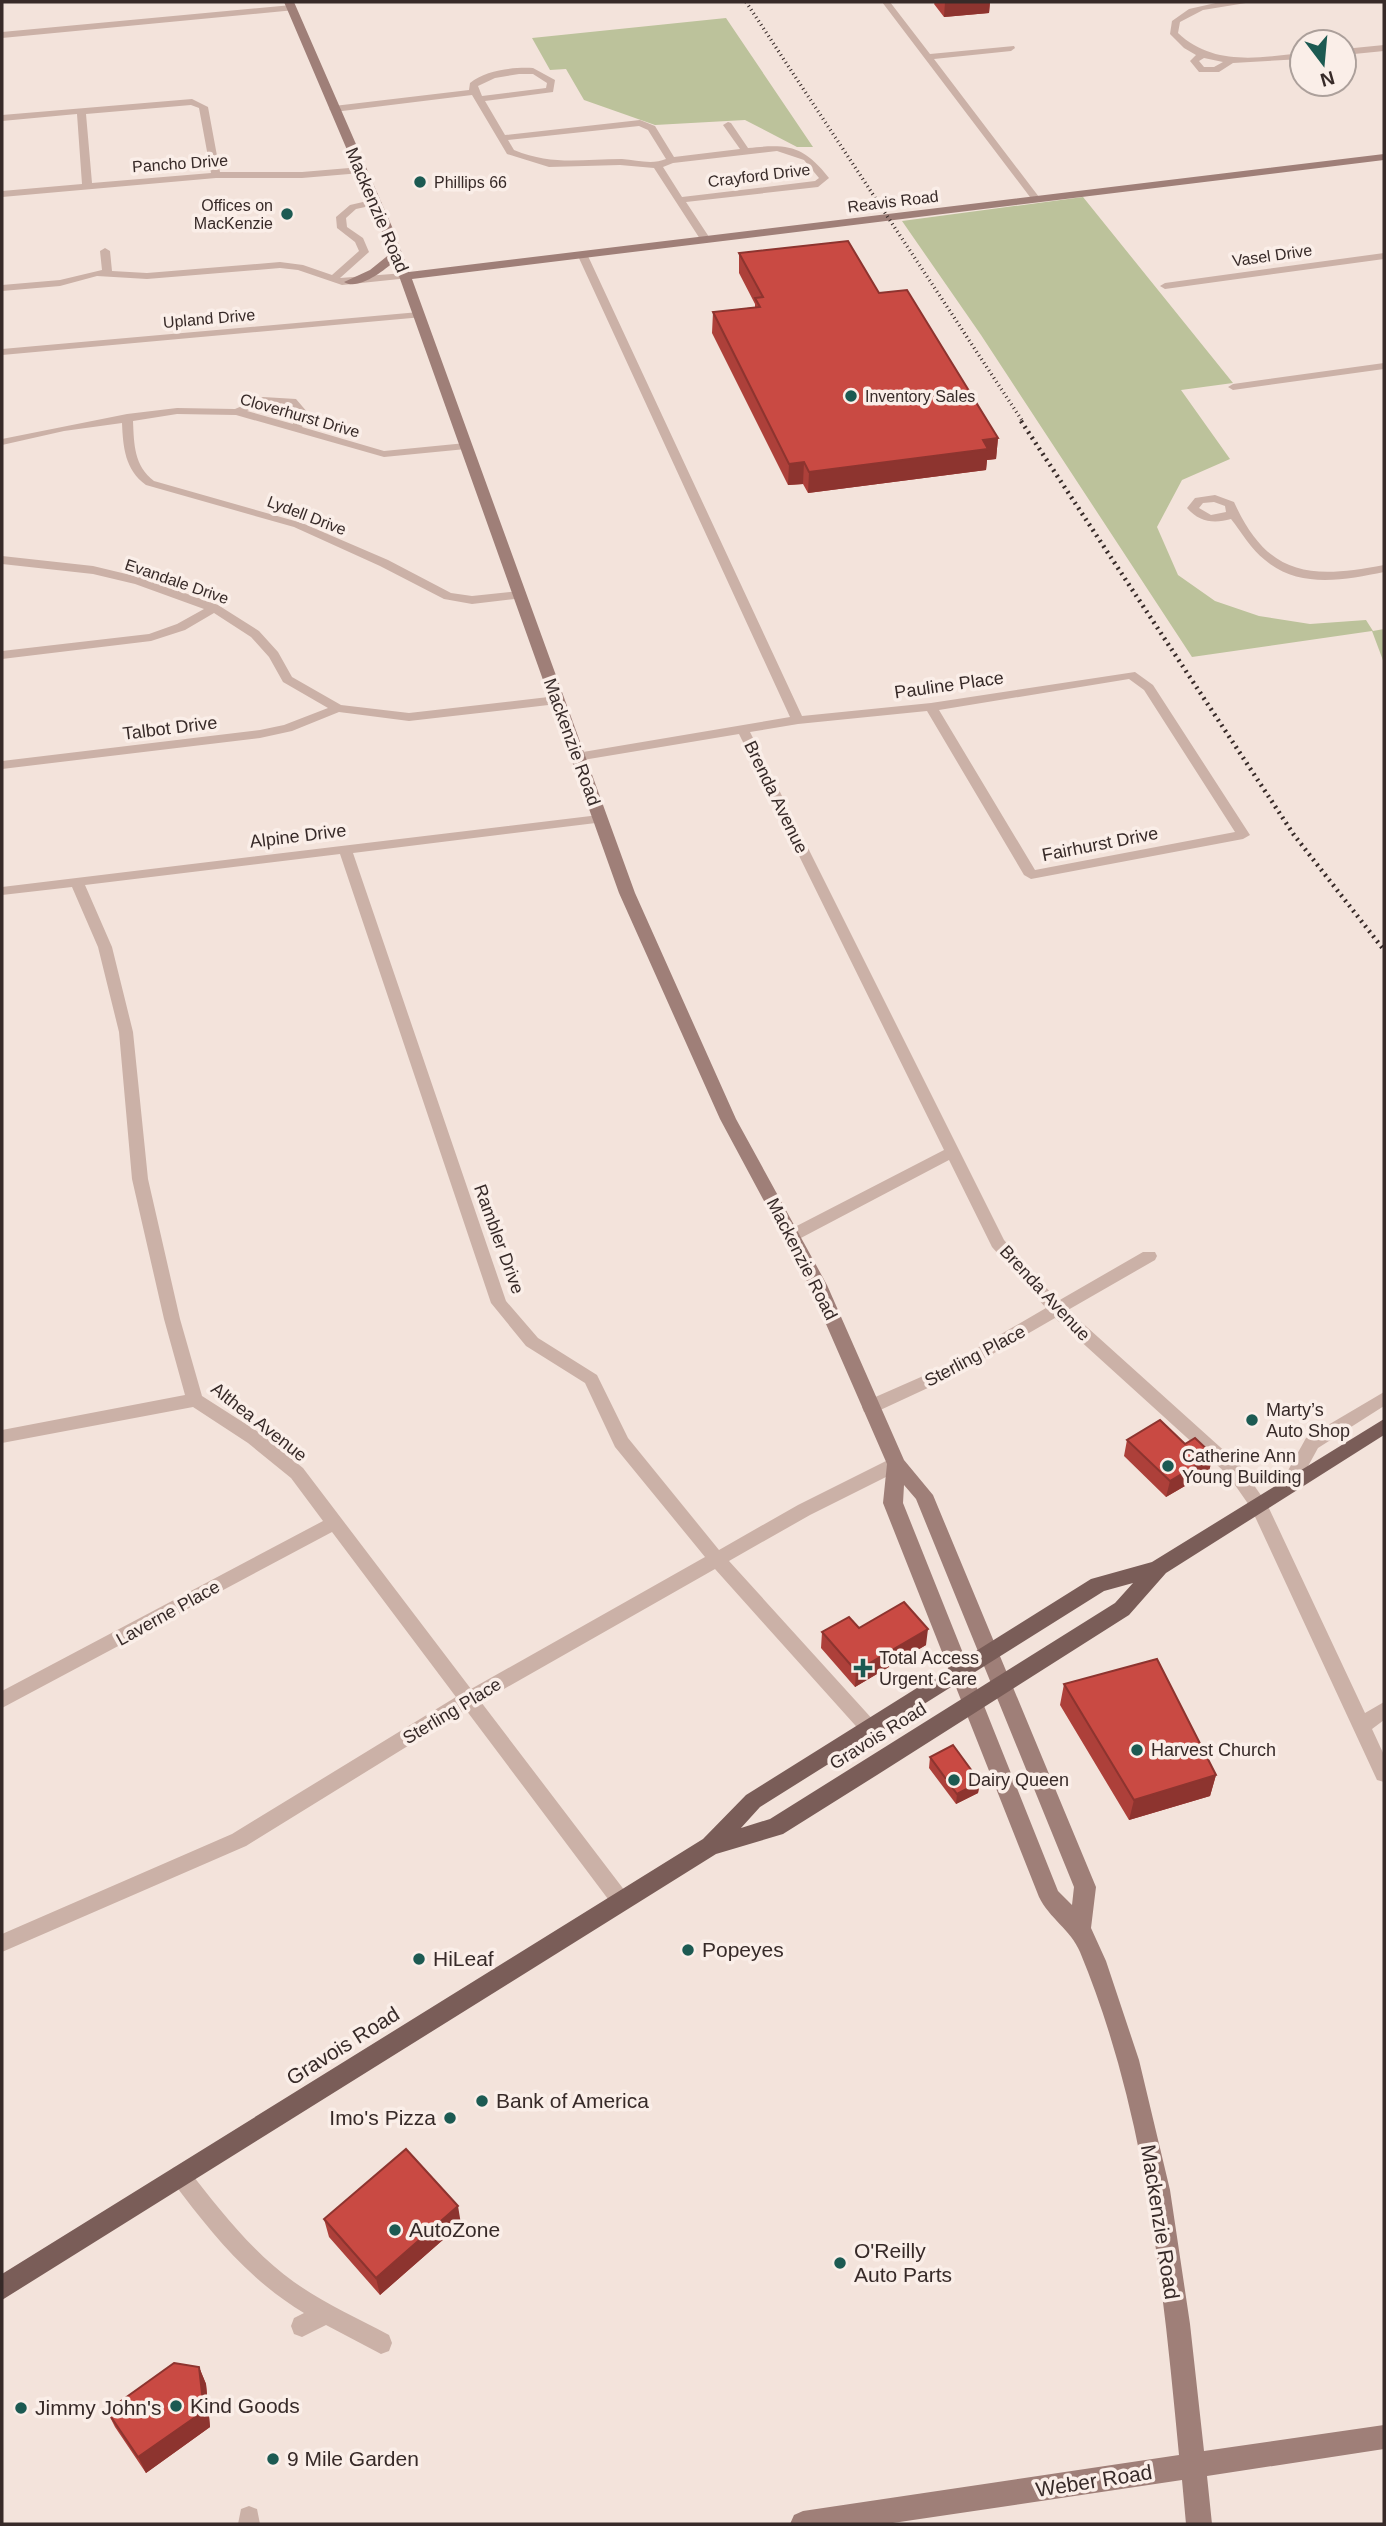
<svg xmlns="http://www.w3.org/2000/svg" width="1386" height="2526" viewBox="0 0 1386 2526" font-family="Helvetica,sans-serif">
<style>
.green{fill:#bcc29b}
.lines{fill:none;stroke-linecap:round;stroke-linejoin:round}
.street{fill:#cbb1a7;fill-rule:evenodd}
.secondary{fill:#9f7f78;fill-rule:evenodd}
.primary{fill:#7a5d58;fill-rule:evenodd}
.rail-far1{stroke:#372a28;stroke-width:3.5;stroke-dasharray:1 3.5;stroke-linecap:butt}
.rail{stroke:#372a28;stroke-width:4.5;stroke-dasharray:2 4.5;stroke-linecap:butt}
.wall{fill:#ad403a}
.shaded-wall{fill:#8d342f}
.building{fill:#c94a43;stroke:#8d342f;stroke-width:2}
.poi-dot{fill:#1c5a52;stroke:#faeee8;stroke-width:2.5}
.labels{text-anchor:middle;stroke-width:7;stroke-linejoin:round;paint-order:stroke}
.far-street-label{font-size:16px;fill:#372a28;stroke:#faeee8}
.far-poi-label{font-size:16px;fill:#372a28;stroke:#faeee8;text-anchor:start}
.street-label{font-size:18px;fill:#372a28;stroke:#faeee8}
.poi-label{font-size:18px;fill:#372a28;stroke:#faeee8;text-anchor:start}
.near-poi-label{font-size:21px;fill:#372a28;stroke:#faeee8;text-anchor:start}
.near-street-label{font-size:21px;fill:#372a28;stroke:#faeee8}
</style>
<rect width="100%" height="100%" fill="#f3e3db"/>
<path class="green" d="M 726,18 L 813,147 L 797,147 L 745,120 L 655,125 L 584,100 L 566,69 L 550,70 L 532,38 Z
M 1083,197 L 1233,383 L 1181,390 L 1230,459 L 1182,480 L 1157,527 L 1178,575 L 1215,601 L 1259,616 L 1310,624 L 1366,620 L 1373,631 L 1384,629 L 1384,663 L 1372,631 L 1192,657 L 981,335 L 902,221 Z"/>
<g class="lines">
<path class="street" d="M 882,2 L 890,2 L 930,54 L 1014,46 L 1015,48 L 1011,51 L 934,59 L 1039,197 L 1039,201 L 1033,201 Z
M 1220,2 L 1252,2 L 1203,10 L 1180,22 L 1178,33 C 1213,66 1258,58 1302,53 L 1302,59 L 1233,63 L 1219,72 L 1199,72 L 1190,61 L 1196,55 L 1184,48 L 1170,34 L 1172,21 L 1189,9 ZM 1204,58 L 1223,62 L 1214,67 L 1204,67 L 1199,61 Z
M 292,5 L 296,8 L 295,10 L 2,38 L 2,32 Z
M 1384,45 L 1384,51 L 1344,55 L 1344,49 Z
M 533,68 L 555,80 L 553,92 L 485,101 L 505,135 L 640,120 L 655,126 L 674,157 L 740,149 L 723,125 L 728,122 L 731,123 L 748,148 C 788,144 803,145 829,178 L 818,187 L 686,202 L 711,240 L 706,243 L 702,242 L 654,168 L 620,165 L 549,167 L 507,154 L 472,95 L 334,112 L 329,109 L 334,106 L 469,90 L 470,83 C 486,70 513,67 533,68 ZM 519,74 L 533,74 L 547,83 L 546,88 L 482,96 L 478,86 L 495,78 ZM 639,126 L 648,130 L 666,159 C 652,165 637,160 622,159 C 582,159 553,166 514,150 L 508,140 ZM 777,151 L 804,160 L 819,178 L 815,181 L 682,197 L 663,167 L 673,163 Z
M 192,99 L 208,107 L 220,172 L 302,172 L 361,167 L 366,170 L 361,173 L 302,178 L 216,178 L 2,197 L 2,191 L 82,184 L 77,114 L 2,121 L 2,115 ZM 191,105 L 199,108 L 211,173 L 92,183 L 86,114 Z
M 376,199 L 381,202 L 379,204 L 356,209 L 346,218 L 347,227 L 363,238 L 369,252 L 340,278 L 405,273 L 409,274 L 409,278 L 342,285 L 298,270 L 280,268 L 147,279 L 97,276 L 60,286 L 2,291 L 2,285 L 60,280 L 102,270 L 100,251 L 105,248 L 110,251 L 112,271 L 147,273 L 280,262 L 303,265 L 332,275 L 359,251 L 355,242 L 337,228 L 336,217 L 350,205 Z
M 583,253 L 588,256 L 802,716 L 931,703 L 1135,672 L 1153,685 L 1250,835 L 1243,839 L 1031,879 L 1024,875 L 927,711 L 798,724 L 750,732 L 1004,1240 L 1058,1301 L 1143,1252 L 1155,1252 L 1157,1256 L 1155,1260 L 1068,1310 L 1240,1465 L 1267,1504 L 1365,1713 L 1384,1702 L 1384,1720 L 1372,1729 L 1384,1755 L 1384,1782 L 1377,1780 L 1251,1508 L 1228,1475 L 1055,1318 L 958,1374 L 876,1412 L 864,1412 L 862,1407 L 864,1402 L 946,1366 L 1046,1308 L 992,1247 L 949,1160 L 799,1239 L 787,1239 L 785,1235 L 787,1231 L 944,1150 L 739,734 L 577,761 L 571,757 L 577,753 L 790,717 L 578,256 ZM 1129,679 L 1144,690 L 1235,832 L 1035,870 L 939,710 Z
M 1384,253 L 1384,259 L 1165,289 L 1160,286 L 1165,283 Z
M 419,312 L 424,315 L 423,317 L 2,355 L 2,349 Z
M 1384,363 L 1384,369 L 1233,390 L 1228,387 L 1233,384 Z
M 263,397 L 296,399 L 308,413 L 302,427 L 384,451 L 466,443 L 472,446 L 466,449 L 384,457 L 236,415 L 177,414 L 133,421 C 134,444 134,466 154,481 L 302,523 L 388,560 L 451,593 L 472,596 L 519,591 L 525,595 L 523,598 L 472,604 L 444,599 L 380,566 L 294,527 L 146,485 C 125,470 123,447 122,423 L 64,431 L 2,445 L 2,439 L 127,414 L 177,408 L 235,409 ZM 265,403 L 289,404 L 297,413 L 293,424 L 247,411 Z
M 1215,495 L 1234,502 C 1268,577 1310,579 1384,565 L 1384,572 C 1345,580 1298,589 1265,560 C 1251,549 1242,533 1231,519 C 1214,524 1199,522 1187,508 L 1195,498 ZM 1214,502 L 1225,506 L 1226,512 L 1211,515 L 1199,508 L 1203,503 Z
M 2,556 L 93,566 L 143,578 L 218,605 L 259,631 L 278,652 L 292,677 L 341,705 L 409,713 L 557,696 L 563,700 L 557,704 L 409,721 L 339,712 L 292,731 L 260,738 L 2,769 L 2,761 L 260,730 L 284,725 L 328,708 L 283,682 L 269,657 L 251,637 L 214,613 L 185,630 L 151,641 L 2,659 L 2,651 L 149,634 L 177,624 L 204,609 L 135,584 L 93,574 L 2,564 Z
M 599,815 L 604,816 L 604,822 L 353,853 L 506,1301 L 538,1338 L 597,1375 L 628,1438 L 719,1550 L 798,1505 L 890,1459 L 902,1459 L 904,1464 L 902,1469 L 810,1515 L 729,1561 L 875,1722 L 878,1728 L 875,1734 L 869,1736 L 863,1734 L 715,1569 L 481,1702 L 628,1895 L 631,1901 L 628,1907 L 621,1910 L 614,1907 L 466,1710 L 246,1846 L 2,1952 L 2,1934 L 232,1834 L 456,1697 L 332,1532 L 2,1708 L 2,1691 L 323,1521 L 291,1478 L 248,1443 L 193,1407 L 2,1443 L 2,1430 L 185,1395 L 164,1319 L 132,1179 L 119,1032 L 98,947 L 72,887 L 2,895 L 2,887 ZM 340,854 L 491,1303 L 526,1346 L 585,1383 L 615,1447 L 705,1557 L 471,1689 L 303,1468 L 260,1433 L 202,1396 L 180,1319 L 148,1179 L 133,1032 L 112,947 L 85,885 Z
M 1384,1392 L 1384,1406 L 1318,1448 L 1295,1490 L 1283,1490 L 1280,1485 L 1306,1438 Z
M 180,2165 L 187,2168 C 219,2209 251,2251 294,2282 C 324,2303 357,2318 389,2335 L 392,2343 L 389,2351 L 381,2354 L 326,2325 L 302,2337 L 294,2334 L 291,2326 L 294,2318 L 304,2313 C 249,2280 211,2233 173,2182 L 170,2175 L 173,2168 Z
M 249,2506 L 257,2509 L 260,2524 L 238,2524 L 241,2509 Z"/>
<path class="secondary" d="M 284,2 L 294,2 L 393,229 L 409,272 L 1384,154 L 1384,160 L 412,279 L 635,893 L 736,1119 L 827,1285 L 904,1460 L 933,1495 L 1096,1887 L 1091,1928 L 1106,1961 L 1139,2060 L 1170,2190 L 1190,2324 L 1204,2451 L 1384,2425 L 1384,2449 L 1207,2476 L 1212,2524 L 1186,2524 L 1182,2480 L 886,2524 L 790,2524 L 794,2515 L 803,2511 L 1179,2455 C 1163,2286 1146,2111 1080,1952 C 1071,1930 1049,1918 1039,1897 L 883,1503 L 887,1464 L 809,1285 L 720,1119 L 619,893 L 394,262 C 383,271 358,291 344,282 L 370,270 L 391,253 ZM 904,1485 L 916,1499 L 1074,1887 L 1072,1905 L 1058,1891 L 903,1503 Z"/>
<path class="primary" d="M 1384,1419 L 1384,1435 L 1166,1573 L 1129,1615 L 877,1775 L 783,1834 L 716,1854 L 2,2300 L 2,2274 L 703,1839 L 746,1795 L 1091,1579 L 1152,1562 ZM 1133,1583 L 1115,1603 L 770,1819 L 741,1828 L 760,1807 L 1104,1591 Z"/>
<path class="rail-far1" d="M 746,2 L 1023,422"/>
<path class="rail" d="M 1021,421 L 1294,835 L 1384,950"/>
</g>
<path class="wall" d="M 935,2 L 990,2 L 989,13 L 944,17 L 934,4 Z
M 739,253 L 879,293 L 998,438 L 996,459 L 987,460 L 986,470 L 808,493 L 803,484 L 788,485 L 712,333 L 713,312 L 755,307 L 755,304 L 739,273 Z
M 1127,1440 L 1209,1472 L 1166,1497 L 1124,1456 Z
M 859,1628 L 926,1645 L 855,1687 L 821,1648 L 822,1632 Z
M 1064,1684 L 1216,1775 L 1210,1796 L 1129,1820 L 1060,1705 Z
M 930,1757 L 980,1782 L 978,1793 L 956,1804 L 929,1768 Z
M 324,2219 L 461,2224 L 380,2295 L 329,2237 Z
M 199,2367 L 206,2384 L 210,2427 L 146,2473 L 115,2427 L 107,2411 Z"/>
<path class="shaded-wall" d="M 945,2 L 990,2 L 989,13 L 944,17 Z
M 998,438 L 996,459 L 987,460 L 986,470 L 808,493 L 809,472 Z
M 804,462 L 803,484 L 788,485 L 789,464 Z
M 1213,1455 L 1209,1472 L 1166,1497 L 1170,1481 Z
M 928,1629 L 926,1645 L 855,1687 L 856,1671 Z
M 1216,1775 L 1210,1796 L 1129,1820 L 1134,1800 Z
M 980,1782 L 978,1793 L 956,1804 L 957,1794 Z
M 458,2206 L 461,2224 L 380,2295 L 376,2278 Z
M 199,2367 L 206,2384 L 210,2427 L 146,2473 L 138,2457 Z"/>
<path class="building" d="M 848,241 L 879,293 L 907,290 L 998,438 L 983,440 L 988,449 L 809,472 L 804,462 L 789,464 L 713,312 L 760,307 L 755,298 L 763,297 L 739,253 Z
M 1160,1420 L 1185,1444 L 1195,1438 L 1213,1455 L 1170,1481 L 1127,1440 Z
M 904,1602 L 928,1629 L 856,1671 L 822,1632 L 849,1617 L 859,1628 Z
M 1157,1659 L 1216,1775 L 1134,1800 L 1064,1684 Z
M 953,1745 L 980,1782 L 957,1794 L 930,1757 Z
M 406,2149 L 458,2206 L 376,2278 L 324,2219 Z
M 174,2363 L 199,2367 L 204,2411 L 138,2457 L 107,2411 Z"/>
<g class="poi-dot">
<circle cx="420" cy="182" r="7"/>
<circle cx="287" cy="214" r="7"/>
<circle cx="851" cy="396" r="7"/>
<circle cx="1252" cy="1420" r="7"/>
<circle cx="1168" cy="1466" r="7"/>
<path d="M859.5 1657.5h7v7h7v7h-7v7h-7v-7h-7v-7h7z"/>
<circle cx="1137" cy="1750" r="7"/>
<circle cx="954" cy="1780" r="7"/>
<circle cx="688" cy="1950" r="7"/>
<circle cx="419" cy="1959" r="7"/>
<circle cx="482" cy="2101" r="7"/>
<circle cx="450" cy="2118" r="7"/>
<circle cx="395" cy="2230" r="7"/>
<circle cx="840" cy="2263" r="7"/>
<circle cx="176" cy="2406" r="7"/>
<circle cx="21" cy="2408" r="7"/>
<circle cx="273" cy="2459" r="7"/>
</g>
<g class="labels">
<g class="far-street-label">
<text transform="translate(180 163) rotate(-4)" y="6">Pancho Drive</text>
<text transform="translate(759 175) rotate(-7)" y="6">Crayford Drive</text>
<text transform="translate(893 201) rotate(-7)" y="6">Reavis Road</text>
<text transform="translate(1272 255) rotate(-8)" y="6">Vasel Drive</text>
<text transform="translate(209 318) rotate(-5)" y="6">Upland Drive</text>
<text transform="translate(300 415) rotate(16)" y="6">Cloverhurst Drive</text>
<text transform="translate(307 515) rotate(21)" y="6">Lydell Drive</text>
<text transform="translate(177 581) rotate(19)" y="6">Evandale Drive</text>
</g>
<g class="far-poi-label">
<text x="434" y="188">Phillips 66</text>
<text x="273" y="211" text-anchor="end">Offices on<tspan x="273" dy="18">MacKenzie</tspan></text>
<text x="865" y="402">Inventory Sales</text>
</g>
<g class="street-label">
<text transform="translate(377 210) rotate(67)" y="6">Mackenzie Road</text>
<text transform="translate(949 685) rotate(-8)" y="6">Pauline Place</text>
<text transform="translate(170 728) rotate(-7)" y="6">Talbot Drive</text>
<text transform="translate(572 742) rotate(70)" y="6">Mackenzie Road</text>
<text transform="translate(776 797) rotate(64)" y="6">Brenda Avenue</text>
<text transform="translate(298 836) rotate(-7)" y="6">Alpine Drive</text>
<text transform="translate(1100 844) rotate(-11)" y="6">Fairhurst Drive</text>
<text transform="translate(499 1239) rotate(70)" y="6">Rambler Drive</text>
<text transform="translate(802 1259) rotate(63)" y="6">Mackenzie Road</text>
<text transform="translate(1045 1293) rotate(47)" y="6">Brenda Avenue</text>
<text transform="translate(975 1356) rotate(-28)" y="6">Sterling Place</text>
<text transform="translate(259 1422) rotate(38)" y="6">Althea Avenue</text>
<text transform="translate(168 1613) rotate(-29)" y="6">Laverne Place</text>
<text transform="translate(452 1711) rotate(-31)" y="6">Sterling Place</text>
<text transform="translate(878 1736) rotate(-32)" y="6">Gravois Road</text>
</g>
<g class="poi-label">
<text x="1266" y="1416">Marty’s<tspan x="1266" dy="21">Auto Shop</tspan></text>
<text x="1182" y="1462">Catherine Ann<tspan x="1182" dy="21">Young Building</tspan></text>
<text x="879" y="1664">Total Access<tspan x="879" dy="21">Urgent Care</tspan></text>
<text x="1151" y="1756">Harvest Church</text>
<text x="968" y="1786">Dairy Queen</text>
</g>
<g class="near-poi-label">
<text x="702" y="1957">Popeyes</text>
<text x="433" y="1966">HiLeaf</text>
<text x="496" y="2108">Bank of America</text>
<text x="436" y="2125" text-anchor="end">Imo's Pizza</text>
<text x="409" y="2237">AutoZone</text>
<text x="854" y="2258">O'Reilly<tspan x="854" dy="24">Auto Parts</tspan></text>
<text x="190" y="2413">Kind Goods</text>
<text x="35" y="2415">Jimmy John's</text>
<text x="287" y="2466">9 Mile Garden</text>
</g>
<g class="near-street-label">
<text transform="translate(343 2046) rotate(-32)" y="7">Gravois Road</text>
<text transform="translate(1160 2222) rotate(81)" y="7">Mackenzie Road</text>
<text transform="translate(1094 2481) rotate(-9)" y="7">Weber Road</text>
</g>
</g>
<rect width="1386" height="2526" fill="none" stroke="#372a28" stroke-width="7"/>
<g transform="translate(1323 63) rotate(164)"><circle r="33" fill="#faeee8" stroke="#aca09b" stroke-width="2"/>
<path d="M0-5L12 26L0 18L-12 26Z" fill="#1c5a52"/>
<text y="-10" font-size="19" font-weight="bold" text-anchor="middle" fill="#372a28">N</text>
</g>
</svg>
